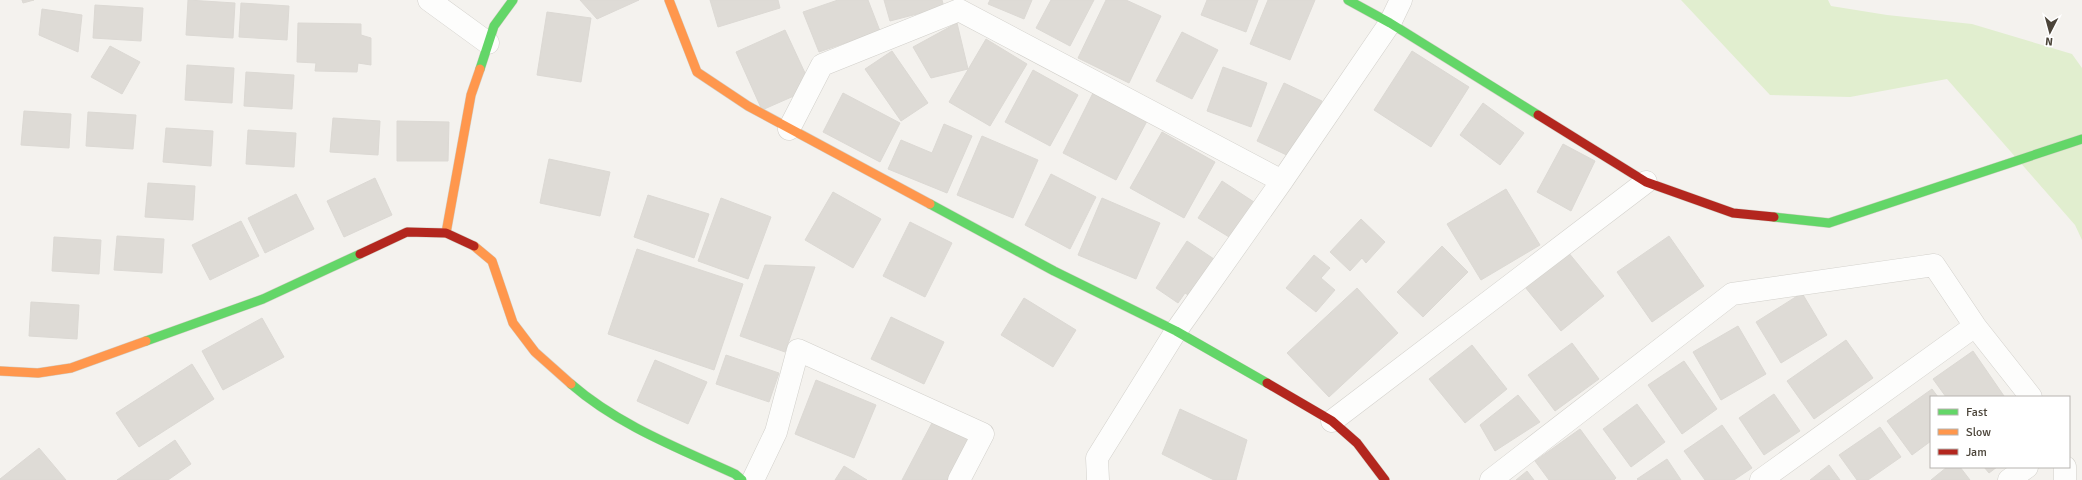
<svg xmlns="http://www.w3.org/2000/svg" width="2082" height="480" viewBox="0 0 2082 480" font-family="Signika,sans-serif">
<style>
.green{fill:#e1eecf}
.building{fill:#dedbd6;stroke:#dcd9d4}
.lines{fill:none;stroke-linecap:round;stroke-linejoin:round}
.street-casing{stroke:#d2d0cb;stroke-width:23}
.fast-casing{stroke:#d3cfc5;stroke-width:10}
.slow-casing{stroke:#d3cfc5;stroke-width:10}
.jam-casing{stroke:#d3cfc5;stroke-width:10}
.street{stroke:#fdfdfc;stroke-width:22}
.fast{stroke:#63d668;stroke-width:9}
.slow{stroke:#ff974d;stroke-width:9}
.jam{stroke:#b3261e;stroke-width:9}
</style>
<rect width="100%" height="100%" fill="#f4f2ee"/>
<path class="green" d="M 1681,0 L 1828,0 L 1831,6 L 1887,15 L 1972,24 L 2072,54 L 2082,68 L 2082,240 L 2075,225 L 1947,79 L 1850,97 L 1770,95 Z"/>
<path class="building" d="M 22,0 L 34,0 L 23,3 Z
M 188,0 L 235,3 L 233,38 L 186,35 Z
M 580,0 L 639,0 L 597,19 Z
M 710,0 L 778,0 L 780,8 L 718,27 Z
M 838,0 L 868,0 L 880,31 L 819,52 L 803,12 Z
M 884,0 L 942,0 L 944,7 L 890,21 Z
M 990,0 L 1032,0 L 1024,19 L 988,4 Z
M 1051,0 L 1094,0 L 1070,46 L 1036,28 Z
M 1106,0 L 1126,0 L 1161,16 L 1129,83 L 1078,58 Z
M 1207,0 L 1258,0 L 1246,32 L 1201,15 Z
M 1268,0 L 1315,0 L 1290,60 L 1250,44 Z
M 241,3 L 289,6 L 287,40 L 239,37 Z
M 95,5 L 143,8 L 141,41 L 93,38 Z
M 42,9 L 82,15 L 78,52 L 39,35 Z
M 547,12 L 591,18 L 581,82 L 537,75 Z
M 298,23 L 361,24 L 361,35 L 371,38 L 371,65 L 358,63 L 357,72 L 315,71 L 316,63 L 297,62 Z
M 957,23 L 968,69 L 931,78 L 913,47 Z
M 785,30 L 812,88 L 762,110 L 736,52 Z
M 1182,32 L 1218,50 L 1192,99 L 1156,81 Z
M 986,39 L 1027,64 L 990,126 L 949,102 Z
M 110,46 L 140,62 L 122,94 L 91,77 Z
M 892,51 L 928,103 L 901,121 L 865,69 Z
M 1412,51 L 1469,87 L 1431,147 L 1374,110 Z
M 187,65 L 234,68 L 232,103 L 185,100 Z
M 1223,67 L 1267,83 L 1251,127 L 1207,111 Z
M 1033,70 L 1078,95 L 1050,146 L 1005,122 Z
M 246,72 L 294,75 L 292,109 L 244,106 Z
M 1284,83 L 1322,101 L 1295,159 L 1257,141 Z
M 843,93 L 900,123 L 880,162 L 823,132 Z
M 1093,93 L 1147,121 L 1116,180 L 1063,153 Z
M 1483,103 L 1524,133 L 1500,165 L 1460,135 Z
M 24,111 L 71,114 L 69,148 L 21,145 Z
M 88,112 L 136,115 L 133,149 L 86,146 Z
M 333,118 L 380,121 L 378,155 L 330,152 Z
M 397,121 L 449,122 L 448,161 L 397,161 Z
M 944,124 L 972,136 L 947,193 L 888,169 L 901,140 L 932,153 Z
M 166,128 L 213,131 L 211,166 L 163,162 Z
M 248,130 L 296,133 L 294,167 L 246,164 Z
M 1162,132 L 1215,162 L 1184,218 L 1130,188 Z
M 982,136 L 1038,160 L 1013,218 L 957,195 Z
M 1563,144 L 1595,161 L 1571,211 L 1537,192 Z
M 549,159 L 610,172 L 600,216 L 540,203 Z
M 1051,174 L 1096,197 L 1070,249 L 1025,225 Z
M 375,178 L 392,215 L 344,237 L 327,201 Z
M 1222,181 L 1257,204 L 1234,240 L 1198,218 Z
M 148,183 L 195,186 L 193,220 L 145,217 Z
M 1506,189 L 1540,245 L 1481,280 L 1447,224 Z
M 833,192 L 881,219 L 853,268 L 805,240 Z
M 296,194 L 314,229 L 265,253 L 248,218 Z
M 648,195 L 709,214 L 694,258 L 634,237 Z
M 721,198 L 771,217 L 748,279 L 698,261 Z
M 1102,198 L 1160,223 L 1136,279 L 1078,255 Z
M 1361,219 L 1385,242 L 1366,263 L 1362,258 L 1350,271 L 1330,252 Z
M 241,221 L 259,256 L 210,280 L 192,245 Z
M 910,222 L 952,243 L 925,297 L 883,276 Z
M 117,236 L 164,239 L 162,273 L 114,270 Z
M 1669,236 L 1704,286 L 1652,322 L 1617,272 Z
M 54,237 L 101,240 L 99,274 L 52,271 Z
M 1187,241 L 1217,261 L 1193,298 L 1185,293 L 1178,303 L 1156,288 Z
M 1442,246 L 1468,272 L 1423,317 L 1397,292 Z
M 637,249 L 743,284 L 714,370 L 608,334 Z
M 1568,252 L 1604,296 L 1561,331 L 1525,287 Z
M 1314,255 L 1330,268 L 1321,278 L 1335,290 L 1316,312 L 1286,288 Z
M 765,265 L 815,267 L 785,352 L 740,336 Z
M 1357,288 L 1398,333 L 1329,397 L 1287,353 Z
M 1802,293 L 1827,335 L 1781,363 L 1756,322 Z
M 1024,298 L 1076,330 L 1053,367 L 1001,335 Z
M 31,302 L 79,305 L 77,339 L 29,336 Z
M 891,317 L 944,342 L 924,384 L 871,359 Z
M 262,318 L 284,357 L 223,390 L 202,351 Z
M 1738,326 L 1766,374 L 1721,400 L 1693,352 Z
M 1846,340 L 1873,378 L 1814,419 L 1787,381 Z
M 1572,343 L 1599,379 L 1555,411 L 1528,375 Z
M 1472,345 L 1507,389 L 1465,423 L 1429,379 Z
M 1973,351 L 2004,396 L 2002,397 L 1946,397 L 1933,379 Z
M 726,355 L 779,373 L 769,402 L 716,384 Z
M 655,360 L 707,382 L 688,424 L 637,401 Z
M 1684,361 L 1717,409 L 1682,434 L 1648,385 Z
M 192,364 L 214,399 L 139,447 L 116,413 Z
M 816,380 L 876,405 L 854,458 L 795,434 Z
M 1932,389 L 1938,397 L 1931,397 L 1931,441 L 1912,455 L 1887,421 Z
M 1774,394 L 1800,431 L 1764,455 L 1739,418 Z
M 1518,395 L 1540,422 L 1495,451 L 1480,425 Z
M 1637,404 L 1665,442 L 1631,467 L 1603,429 Z
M 1180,409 L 1247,440 L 1236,480 L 1214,480 L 1162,454 Z
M 933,421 L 971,441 L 950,480 L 902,480 Z
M 1722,425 L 1752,468 L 1734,480 L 1705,480 L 1684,451 Z
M 1880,427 L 1901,457 L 1868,480 L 1857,480 L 1839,455 Z
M 1580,429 L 1616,478 L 1614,480 L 1549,480 L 1535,461 Z
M 175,440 L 191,464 L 168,480 L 117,480 Z
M 39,448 L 66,480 L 0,480 L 0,479 Z
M 1667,459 L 1681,480 L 1638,480 L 1637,479 Z
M 1829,465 L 1840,480 L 1810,480 Z
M 844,466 L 867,480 L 835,480 Z
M 1947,467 L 1960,467 L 1970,480 L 1931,480 Z
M 1984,467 L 1997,467 L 1989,473 Z
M 1527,471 L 1534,480 L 1516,480 Z"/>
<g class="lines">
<g class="street-casing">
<path id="street" d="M 429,0 L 488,43
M 789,129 L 822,65 L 959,10 L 1282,181
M 1332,421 L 1646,182
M 753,480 L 776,432 L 798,350 L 983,434 L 959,480
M 1098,480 L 1097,458 L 1176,331 L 1282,181 L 1390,23 L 1401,0
M 1491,480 L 1732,294 L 1934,265 L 1975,326 L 2031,397
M 1761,480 L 1975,326
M 2009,480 L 2027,467
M 2065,480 L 2065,467"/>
</g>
<g class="fast-casing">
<path id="fast" d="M 1348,0 L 1390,23 L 1538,115
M 480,69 L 494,26 L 513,0
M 930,204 L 1054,271 L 1176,331 L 1267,383
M 1774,217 L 1829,223 L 2082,139
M 146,341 L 263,299 L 360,254
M 571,384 C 618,425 678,448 735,474 L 742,480"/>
</g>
<g class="slow-casing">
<path id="slow" d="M 669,0 L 697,72 L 748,106 L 930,204
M 446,233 L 471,95 L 480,69
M 474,246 L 492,261 L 513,323 L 535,352 L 571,384
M 0,371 L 38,373 L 71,368 L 146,341"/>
</g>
<g class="jam-casing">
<path id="jam" d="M 1538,115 L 1646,182 L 1733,213 L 1774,217
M 360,254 L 407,232 L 446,233 L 474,246
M 1267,383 L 1332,421 L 1357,443 L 1385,480"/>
</g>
<use href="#street" class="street"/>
<use href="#fast" class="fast"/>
<use href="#slow" class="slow"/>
<use href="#jam" class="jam"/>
</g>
<rect x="1930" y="396" width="140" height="72" fill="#ffffff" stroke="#b7b4b0"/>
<rect x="1938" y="409" width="20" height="6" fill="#63d668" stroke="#b7b4b0"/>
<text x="1966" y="416" font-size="12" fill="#4b4439">Fast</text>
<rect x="1938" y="429" width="20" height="6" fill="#ff974d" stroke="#b7b4b0"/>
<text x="1966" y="436" font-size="12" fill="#4b4439">Slow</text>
<rect x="1938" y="449" width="20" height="6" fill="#b3261e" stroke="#b7b4b0"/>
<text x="1966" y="456" font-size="12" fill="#4b4439">Jam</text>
<g transform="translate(2050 32) rotate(186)" stroke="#ffffff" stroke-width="3" paint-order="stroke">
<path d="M0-3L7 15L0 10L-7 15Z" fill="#4b4439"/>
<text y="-6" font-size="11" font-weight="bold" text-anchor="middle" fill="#4b4439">N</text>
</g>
</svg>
